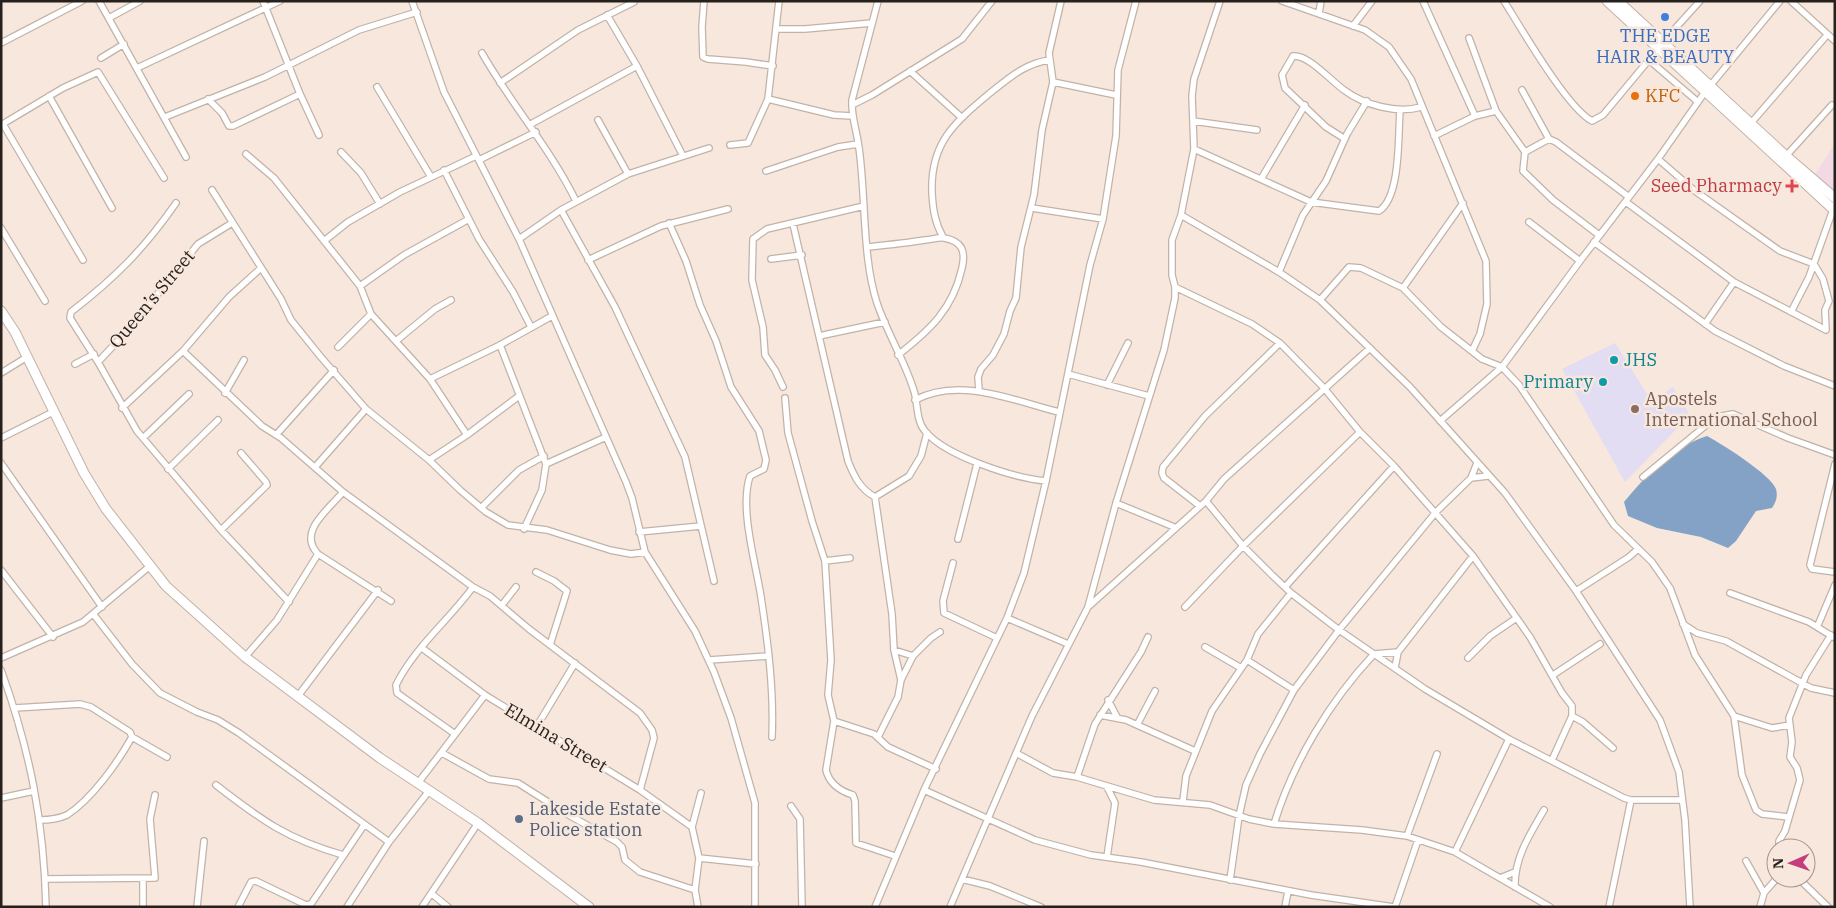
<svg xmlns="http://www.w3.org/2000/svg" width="1836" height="908" viewBox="0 0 1836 908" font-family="'IBM Plex Serif',serif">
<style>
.commercial{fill:#f2d9e3}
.education{fill:#e3ddf3}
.water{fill:#84a2c6}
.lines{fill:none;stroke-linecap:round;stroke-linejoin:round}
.street-casing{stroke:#c2b3a8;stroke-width:8}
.secondary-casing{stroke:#c2b3a8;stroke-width:11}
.street{stroke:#fff;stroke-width:5.5}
.secondary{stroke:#fff;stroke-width:9}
.shop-dot{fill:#3f7fe0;stroke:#f7e7dc;stroke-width:2}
.food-dot{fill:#e8710a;stroke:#f7e7dc;stroke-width:2}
.health-dot{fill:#e0444e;stroke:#f7e7dc;stroke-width:2}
.culture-dot{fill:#0f9aa8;stroke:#f7e7dc;stroke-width:2}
.education-dot{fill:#8d6e63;stroke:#f7e7dc;stroke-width:2}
.service-dot{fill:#5c6f8a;stroke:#f7e7dc;stroke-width:2}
.labels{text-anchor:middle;stroke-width:5;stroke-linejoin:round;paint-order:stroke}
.shop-label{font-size:18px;fill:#366cbe;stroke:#f7e7dc}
.food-label{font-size:18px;fill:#c56008;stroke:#f7e7dc;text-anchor:start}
.health-label{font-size:18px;fill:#be3a42;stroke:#f7e7dc;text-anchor:end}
.street-label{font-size:18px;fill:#27211d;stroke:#f7e7dc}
.culture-label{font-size:18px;fill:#0d838f;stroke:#f7e7dc;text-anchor:start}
.education-label{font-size:18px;fill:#785e54;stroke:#f7e7dc;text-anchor:start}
.service-label{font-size:18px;fill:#4e5e75;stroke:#f7e7dc;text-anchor:start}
</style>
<rect width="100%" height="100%" fill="#f7e7dc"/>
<path class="commercial" d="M 1835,143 L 1835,191 L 1815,175 Z"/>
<path class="education" d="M 1615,343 L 1652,402 L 1673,387 L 1690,415 L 1625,482 L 1562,369 Z"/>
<path class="water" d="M 1707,436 C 1722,444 1771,475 1776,489 C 1778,497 1776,502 1772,508 L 1756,511 L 1736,541 L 1728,548 L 1701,537 L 1657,528 L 1628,516 L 1624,502 C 1647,475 1672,447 1707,436 Z"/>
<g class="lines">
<g class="street-casing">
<path id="street" d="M 99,1 L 186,157
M 263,1 L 300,94 L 319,135
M 412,1 L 444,92 L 519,239 L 626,482 L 632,498 L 645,552 L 695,631 L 714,672 L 731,718 L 755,803 L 755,907
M 704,1 L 702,27 L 703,57 L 708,59 L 746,62 L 773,66
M 878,1 L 852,100 C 851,117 857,131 859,148 C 866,197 862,257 877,303 C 887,333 905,361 914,391 C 918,403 916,421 925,431 C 945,456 1014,478 1046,481
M 1061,1 L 1049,53 L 1053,82 L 1116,95
M 1282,1 L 1365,30 L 1389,47 L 1411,79 L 1486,261 L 1487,304 L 1480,334 L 1472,351
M 1423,1 L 1475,116
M 1504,1 C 1521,28 1567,108 1592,121 L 1603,115 L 1658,49
M 1791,1 L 1835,41
M 1319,13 L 1321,1
M 607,15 L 637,66 L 683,156
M 109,18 L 140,1
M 1353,26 L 1372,1
M 777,29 L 805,29 L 872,23
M 1469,38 L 1496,111 L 1525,152
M 1663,42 L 1700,1
M 1,43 L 82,1
M 482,53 C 511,104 550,148 576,201
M 101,58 L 124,44
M 1649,60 L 1698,102
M 137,68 L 280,1
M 910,71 L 961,117
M 500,83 L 578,30 L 634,2
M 377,87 L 431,177
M 1522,90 L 1549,139
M 49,96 L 112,208
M 208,99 L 222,113 L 229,126 L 233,126 L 300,94
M 768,99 L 834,115 L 852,116
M 852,105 L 872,95 L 962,39 L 992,1
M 165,117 L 265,77 L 359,30 L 417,12
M 598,120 L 628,174
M 1193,121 L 1257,130
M 1751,123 L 1827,35
M 3,124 L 83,260
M 531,124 L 637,66
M 1,125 L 63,88 L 98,72 L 164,178
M 1434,136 L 1475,116 L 1496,111
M 1345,139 L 1326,127 L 1285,88 L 1282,75 L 1293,56 C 1308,54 1331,81 1344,90 C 1364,105 1397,114 1421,107
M 730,145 L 748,143 L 768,99 L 779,1
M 1194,149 L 1311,202 L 1379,211 C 1401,197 1398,135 1400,110
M 341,152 L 361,173 L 380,204
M 246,154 L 274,178 L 360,286 L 371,314 L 430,379 L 467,435
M 1786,156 L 1832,105
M 479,160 L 536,132
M 444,170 L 479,239 L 513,292 L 531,327
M 766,171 L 838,147 L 858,144
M 1261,179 L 1305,105
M 212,190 L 281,299 L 291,320 L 320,356 L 366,409 L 429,460 L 460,490 L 486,512 L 508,525 L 547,530 L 610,550 L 631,554 L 645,552
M 1626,202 L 1734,282 L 1826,330 L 1825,310 L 1829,301 L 1823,279 L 1814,264 L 1780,251 L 1695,191 L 1658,159
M 176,203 C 144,249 115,278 71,312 L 70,318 L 98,362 L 137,431 L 221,530 L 289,602
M 1032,208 L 1103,219
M 561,210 L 615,307 L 685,457 L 714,581
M 1181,215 L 1279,272 L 1320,300 L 1410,387 L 1505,493 L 1576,591 L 1660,720 L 1679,772 L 1685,820 L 1690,907
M 1529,222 L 1580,261
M 669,223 L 686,261 L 700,305 L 716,341 L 731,387 L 759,431 L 766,460 L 764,469 L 750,476 C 739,508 756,564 761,597 C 768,643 774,690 772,737
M 793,224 L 848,461 C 854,476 860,489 875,497
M 1,228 L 45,301
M 1599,235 L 1553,200 L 1523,171 L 1525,152 L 1549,139 L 1556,142 L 1629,197
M 943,237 C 935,223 933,210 932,193 C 930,143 954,123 990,93 C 1009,78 1024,64 1049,60
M 519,239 L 561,210 L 628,174 L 709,148
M 324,241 L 348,222 L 400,192 L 476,156
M 1594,242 L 1715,331 L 1784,366 L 1835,386
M 868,247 C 887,245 906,243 925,240 C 931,240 938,237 944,238 C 962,241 966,251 962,268 C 953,309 930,330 898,355
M 771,259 L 802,255
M 588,260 L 661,226 L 728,209
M 1279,272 L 1303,215 L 1326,181 L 1347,134 L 1367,101
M 360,286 L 404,255 L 469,219
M 1175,287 L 1252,324 L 1280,343 L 1324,388 L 1360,432 L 1394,466 L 1473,556 L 1530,637 L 1562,693 L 1572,706 L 1572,716 L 1552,760
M 1403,288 L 1463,203
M 1320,300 L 1349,267 L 1361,268 L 1403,288 L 1441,327 L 1482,359 L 1502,367 L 1519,385 L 1614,525 L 1652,562 L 1670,588 L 1695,655 L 1734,716 L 1742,775 L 1756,810 L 1762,814 L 1788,817
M 1791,312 L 1809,277 L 1835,204
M 552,316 L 500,345 L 546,464 L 606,437
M 1705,324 L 1734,282
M 819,336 L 885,322
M 396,341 L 435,309 L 451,300
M 338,347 L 371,314
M 183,351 L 262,426 L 281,438 L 343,492 L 473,587 L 490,596 L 529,629 L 640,713 L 652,730 L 654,738 L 640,790
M 98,362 L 131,327 L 198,244 L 232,223
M 75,364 L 94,354
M 1,373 L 27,357
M 1068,374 L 1149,396
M 430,379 L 500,345
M 1107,385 L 1128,343
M 783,387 L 775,370 L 765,355 L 763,327 L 752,280 L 753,239 L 767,229 L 864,206
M 979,391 L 978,377 L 981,369 L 993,355 L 1004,334 L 1010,311 L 1016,298 L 1021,247 L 1034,195 L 1042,130 L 1053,82
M 225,393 L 244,360
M 785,398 L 788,433 L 812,521 L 825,561 L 831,660 L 828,695 L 834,721 L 826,770 C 829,783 840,791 853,795 L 855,801 L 856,843 L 895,856
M 915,400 C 960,376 1014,401 1059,412
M 122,408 L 183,351 L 229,297 L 261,268
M 1440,421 L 1502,367 L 1580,261 L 1658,159 L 1705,92 L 1780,1
M 276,435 L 334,370
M 1,438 L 55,411
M 143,438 L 189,394
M 429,460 L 467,435 L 519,396
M 1,463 L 102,607
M 1835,464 L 1810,565 L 1812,569 L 1835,572
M 316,466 L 366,409
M 168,469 L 218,420
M 1643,477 L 1716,417 L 1733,414 L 1788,438 L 1835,455
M 1471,478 L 1488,476
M 343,492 C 328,510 297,532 318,554 L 391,601
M 875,497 L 892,614 L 894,650 L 901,680
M 875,497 L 909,476 L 921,456 L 927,433
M 1206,501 L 1243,546 L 1272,575 L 1291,593 L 1339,630 L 1425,689 L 1509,739 L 1624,798 L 1631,800 L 1682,800
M 1116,503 L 1174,527
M 1200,506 L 1164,478 L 1162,473 L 1163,467 L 1205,416 L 1280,343
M 481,508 L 519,470 L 544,456
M 524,529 L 542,490 L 546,464
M 221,530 L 267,485 L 266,482 L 241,453
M 639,532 L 701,526
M 958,539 L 977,464
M 825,561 L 850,558
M 953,563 L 943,601 L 944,613 L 997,638
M 1,570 L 53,637
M 536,572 L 554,581 L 567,591 L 550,645
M 1285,587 L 1394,466
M 1576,591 L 1629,557 L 1638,549
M 1730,593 L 1809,622 L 1835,638
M 502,605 L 516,587
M 1088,607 L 1206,501 L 1224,479 L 1370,348
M 1185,607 L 1243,546 L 1360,432
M 94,615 L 132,664 L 160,693 L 197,712 L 218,720 L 239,733 L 389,842
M 1007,618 L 1068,644
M 1683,624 L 1697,633 L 1726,641 L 1811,688 L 1835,693
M 1818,625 L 1835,585
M 1205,647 L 1241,668
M 422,648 L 485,695 L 640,790 L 692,827
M 894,650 L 913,656
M 245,657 L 277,620 L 318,554
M 1,658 L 83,622 L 150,566
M 1468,658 L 1490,636 L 1515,619
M 709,660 L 769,656
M 1247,660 L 1294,690
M 1395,668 L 1398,652 L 1473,556
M 1,670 C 30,750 44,822 46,907
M 1553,675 L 1600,644
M 298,696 L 378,590
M 1108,700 L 1117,717
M 15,708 L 80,704 L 91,707 L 130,732 L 132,737 L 167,757
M 1100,715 L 1126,720 L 1195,751
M 1572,716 L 1583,722 L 1613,748
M 1734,716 L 1772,728 L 1790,725
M 834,721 L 874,734 L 888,747 L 936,769
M 1137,725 L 1155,691
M 537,726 L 575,663
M 455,734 L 397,693 L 396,685 C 414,648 449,620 473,587
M 878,737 L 898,697 L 901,680 L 913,656 L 931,638 L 940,632
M 442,753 L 489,779 L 518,783 L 567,814 L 617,842 L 622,847 L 625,860 L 640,872 L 695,890
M 1016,753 L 1053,773 L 1077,777 L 1154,800 L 1210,805 L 1249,819 L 1274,824 L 1362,830 L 1407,836 L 1455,852 L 1550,907
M 1077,777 L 1095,724 L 1141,652 L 1148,637
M 418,783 L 485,695
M 216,785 C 261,820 287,839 343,855
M 924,790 L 1035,840 L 1091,855 L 1141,862 L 1311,895 L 1394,907
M 1,798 L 34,791
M 1183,801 L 1186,776 L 1212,711 L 1247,660 L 1258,634 L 1291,593
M 791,806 L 800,819 L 802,907
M 40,820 C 49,820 58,819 67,815 C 92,799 118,762 132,737
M 1274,824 C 1293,762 1330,701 1374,654 L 1398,652
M 1407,836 L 1437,754
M 1779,848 L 1779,841 L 1785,831 L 1800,780 L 1797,768 L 1790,757 L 1792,742 L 1789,718 L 1806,675 L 1831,635
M 1455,852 L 1509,739
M 1107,857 L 1115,803 L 1107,787
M 699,858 L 756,864
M 1746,861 L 1764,893
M 1500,878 L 1515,872
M 1798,878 L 1828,907
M 45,879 L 155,878 L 150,819 L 155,795
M 962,879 L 990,886 L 1041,907
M 1230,880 L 1239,816 L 1246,785 L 1260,754 L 1294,690 L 1339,630 L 1436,512 L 1471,478 L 1477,463
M 1515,887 C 1514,858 1530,834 1544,810
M 432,894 L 448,907
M 143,907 L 143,879
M 197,907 L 204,841
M 238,907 L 251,882 L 256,881 L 306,905 L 311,904 L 364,825
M 347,907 L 389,842 L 429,791
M 422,907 L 478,823
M 698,907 L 695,890 L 699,858 L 692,827 L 701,793
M 875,907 L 924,790 L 1007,618 L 1024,573 L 1046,481 L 1090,265 L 1103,219 L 1116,136 L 1118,70 L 1136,1
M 950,907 L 1032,716 L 1088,607 L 1116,503 L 1164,350 L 1175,298 L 1175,287 L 1172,275 L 1172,240 L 1181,215 L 1194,149 L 1192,96 L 1194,79 L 1220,1
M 1285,907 L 1288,891
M 1395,907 L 1418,840
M 1609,907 L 1631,800
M 1760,907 L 1764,893 L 1777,878"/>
</g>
<g class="secondary-casing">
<path id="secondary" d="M 1607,1 L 1835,211
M 1618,1 L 1786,156 L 1835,198
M 1,311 L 15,332 L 84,473 L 106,509 L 166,586 L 245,657 L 380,758 L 478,823 L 589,907"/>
</g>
<use href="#street" class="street"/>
<use href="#secondary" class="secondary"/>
</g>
<circle class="shop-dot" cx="1665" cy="17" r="5"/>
<circle class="food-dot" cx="1635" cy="96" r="5"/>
<path class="health-dot" d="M1789.5 178.5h5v5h5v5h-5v5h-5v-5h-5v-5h5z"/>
<g class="culture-dot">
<circle cx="1614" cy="360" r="5"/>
<circle cx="1603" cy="382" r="5"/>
</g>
<circle class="education-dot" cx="1635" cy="409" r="5"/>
<circle class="service-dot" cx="519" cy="819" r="5"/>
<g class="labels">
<g class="shop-label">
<text x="1665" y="42">THE EDGE<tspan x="1665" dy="21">HAIR &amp; BEAUTY</tspan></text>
</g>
<g class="food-label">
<text x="1645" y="102">KFC</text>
</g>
<g class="health-label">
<text x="1782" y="192">Seed Pharmacy</text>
</g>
<g class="street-label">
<text transform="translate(152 299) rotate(-50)" y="6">Queen’s Street</text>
<text transform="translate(556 738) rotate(31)" y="6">Elmina Street</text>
</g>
<g class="culture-label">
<text x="1624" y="366">JHS</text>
<text x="1593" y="388" text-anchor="end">Primary</text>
</g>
<g class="education-label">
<text x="1645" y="405">Apostels<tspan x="1645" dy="21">International School</tspan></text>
</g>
<g class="service-label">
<text x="529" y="815">Lakeside Estate<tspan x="529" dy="21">Police station</tspan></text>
</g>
</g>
<rect width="1836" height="908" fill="none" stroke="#27211d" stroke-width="5"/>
<g transform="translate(1791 863) rotate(268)"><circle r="24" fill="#f7e7dc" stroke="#a49890"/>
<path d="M0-4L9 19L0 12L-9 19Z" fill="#c43d7c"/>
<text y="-8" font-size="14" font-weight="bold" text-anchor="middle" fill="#27211d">N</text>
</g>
</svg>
